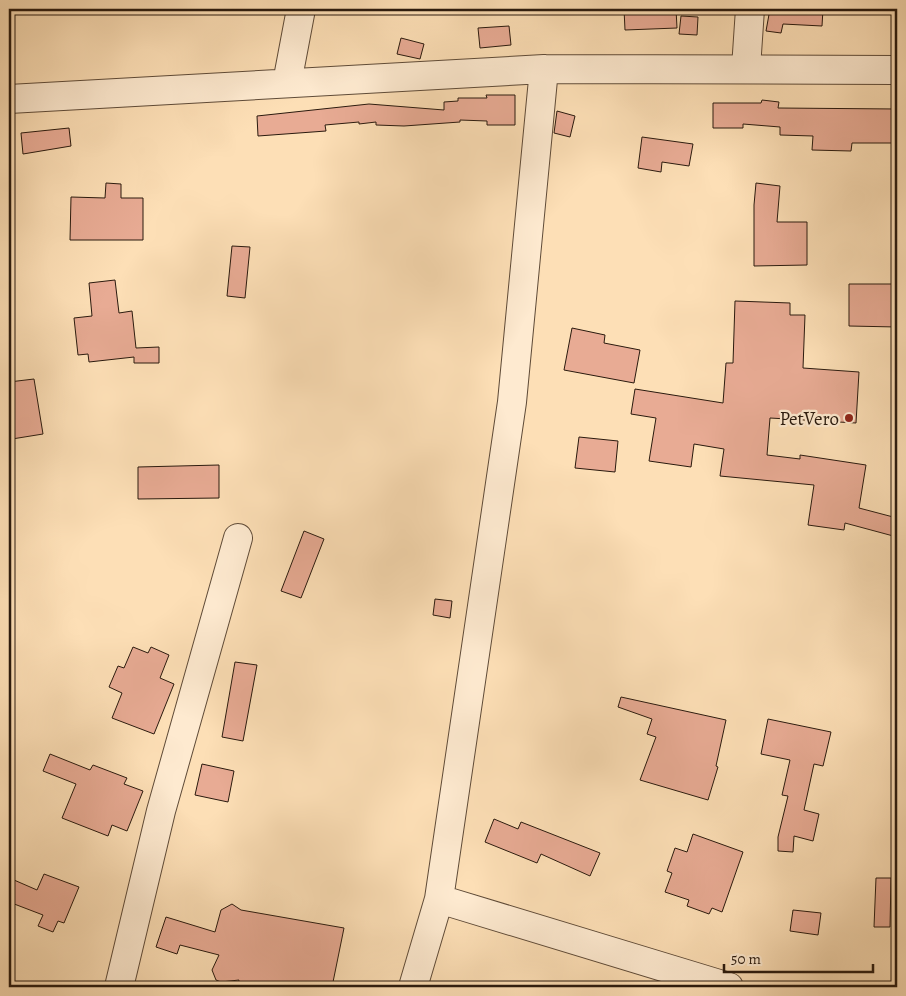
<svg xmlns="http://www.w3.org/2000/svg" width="906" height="996" viewBox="0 0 906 996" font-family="Alegreya,serif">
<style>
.building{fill:#e8ab94;stroke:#2a1a0e}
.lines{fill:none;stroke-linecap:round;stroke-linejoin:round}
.minor-casing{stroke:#5f4b38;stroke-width:30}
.minor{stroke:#feead0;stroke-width:28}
.poi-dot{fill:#8f2418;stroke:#feead0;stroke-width:2}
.labels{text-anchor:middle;stroke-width:4.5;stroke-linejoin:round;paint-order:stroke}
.poi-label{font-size:19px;fill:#2a1a0e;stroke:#feead0;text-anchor:end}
</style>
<rect width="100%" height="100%" fill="#fddfb6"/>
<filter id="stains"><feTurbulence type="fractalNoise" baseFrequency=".004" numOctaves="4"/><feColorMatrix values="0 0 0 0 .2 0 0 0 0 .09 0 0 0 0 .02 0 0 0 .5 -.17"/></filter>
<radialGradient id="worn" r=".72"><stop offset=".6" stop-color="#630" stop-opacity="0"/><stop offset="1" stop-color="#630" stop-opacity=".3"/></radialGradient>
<path class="building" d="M 624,9 L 676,9 L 677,28 L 625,30 Z
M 770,9 L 823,9 L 822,26 L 783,24 L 781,33 L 766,31 Z
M 681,16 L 698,17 L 697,35 L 679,34 Z
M 509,26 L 511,45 L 480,48 L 478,28 Z
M 401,38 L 424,44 L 420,59 L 397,54 Z
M 486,95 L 515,95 L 515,125 L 487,125 L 487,121 L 460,120 L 460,122 L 404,126 L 376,125 L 376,122 L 359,124 L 359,122 L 325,125 L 326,131 L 258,136 L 257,116 L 369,104 L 444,110 L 444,102 L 458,101 L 458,98 L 487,98 Z
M 762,100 L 779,102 L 778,108 L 897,109 L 897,143 L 852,143 L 851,151 L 812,150 L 813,136 L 780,135 L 780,127 L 743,124 L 743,128 L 713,128 L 713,103 L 761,103 Z
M 557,111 L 575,116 L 570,137 L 554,133 Z
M 69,128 L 71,146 L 23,154 L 21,133 Z
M 642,137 L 693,144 L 689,166 L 662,162 L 661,172 L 638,168 Z
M 106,183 L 121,184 L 121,198 L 143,198 L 143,240 L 70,240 L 71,197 L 105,198 Z
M 756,183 L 780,186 L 777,222 L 807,222 L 807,265 L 754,266 L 754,205 Z
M 232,246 L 250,247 L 245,298 L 227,296 Z
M 115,280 L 119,313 L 132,311 L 136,348 L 159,347 L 159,363 L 134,363 L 134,357 L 89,362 L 88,354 L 78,355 L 74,318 L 92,316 L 89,283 Z
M 849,284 L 897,284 L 897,327 L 849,326 Z
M 735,301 L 790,303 L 790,315 L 805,315 L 803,368 L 859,372 L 856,423 L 770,418 L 767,455 L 800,459 L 800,455 L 866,465 L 859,508 L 897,518 L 897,537 L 845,523 L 844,530 L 808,525 L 814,485 L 720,476 L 724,449 L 694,444 L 691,467 L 649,461 L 656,418 L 631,414 L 635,389 L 723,403 L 726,363 L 733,363 Z
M 572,328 L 605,335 L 604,343 L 640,350 L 634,383 L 564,370 Z
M 34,379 L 43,434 L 12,439 L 9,416 L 9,382 Z
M 579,437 L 618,441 L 615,472 L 575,468 Z
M 219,465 L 219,498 L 138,499 L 138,467 Z
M 304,531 L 324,539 L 301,598 L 281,591 Z
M 435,599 L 452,601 L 450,618 L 433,615 Z
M 133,647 L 148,653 L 151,647 L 169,655 L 160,678 L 174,684 L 154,734 L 112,718 L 122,693 L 109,687 L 118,666 L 124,668 Z
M 235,662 L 257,665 L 243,741 L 222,737 Z
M 621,697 L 726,720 L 716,766 L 718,767 L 708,800 L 640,780 L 656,737 L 647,734 L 652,719 L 618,707 Z
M 768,719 L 831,732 L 823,766 L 814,764 L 804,810 L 819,814 L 813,841 L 794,836 L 793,852 L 778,851 L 778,837 L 788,796 L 782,795 L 790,760 L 761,754 Z
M 50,754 L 90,770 L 93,765 L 127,778 L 124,784 L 143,791 L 127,831 L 112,825 L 108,836 L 62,818 L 76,784 L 43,771 Z
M 202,764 L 234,771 L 228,802 L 195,795 Z
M 494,819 L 518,829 L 521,822 L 600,853 L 590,876 L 541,854 L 537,863 L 485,842 Z
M 693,834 L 743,852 L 722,912 L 712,908 L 709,914 L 687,906 L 689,900 L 665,892 L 672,873 L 667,871 L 675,848 L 687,852 Z
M 44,874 L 79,887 L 64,923 L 58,921 L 53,932 L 38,926 L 43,915 L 9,902 L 9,894 L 14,880 L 37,890 Z
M 876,878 L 891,878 L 890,927 L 874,927 Z
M 232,904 L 241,910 L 344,928 L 332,987 L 248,987 L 238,985 L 239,980 L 221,982 L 216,980 L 212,970 L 219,955 L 180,945 L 177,954 L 156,947 L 166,917 L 215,932 L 221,910 Z
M 793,910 L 821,913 L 818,935 L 790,931 Z"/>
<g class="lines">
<g class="minor-casing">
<path id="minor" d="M 746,68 L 750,9
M 287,83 L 301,9
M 9,99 L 544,69 L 897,70
M 439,899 L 729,987
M 119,987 L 161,811 L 238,538
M 413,987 L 439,899 L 512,402 L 544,69"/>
</g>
<use href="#minor" class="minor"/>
</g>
<circle class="poi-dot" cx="849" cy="418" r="5"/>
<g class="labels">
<g class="poi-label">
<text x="839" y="425">PetVero</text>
</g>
</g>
<rect width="906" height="996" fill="none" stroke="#fddfb6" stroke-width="30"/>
<rect x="10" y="10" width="886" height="976" fill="none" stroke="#2a1a0e" stroke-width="2.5"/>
<rect x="15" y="15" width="876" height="966" fill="none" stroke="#2a1a0e"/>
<path d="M724 964v8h149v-8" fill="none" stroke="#2a1a0e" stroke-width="2.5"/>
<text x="731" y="964" font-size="15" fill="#2a1a0e" stroke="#feead0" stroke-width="4" paint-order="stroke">50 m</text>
<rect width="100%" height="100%" filter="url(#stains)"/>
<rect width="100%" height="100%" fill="url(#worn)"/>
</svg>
